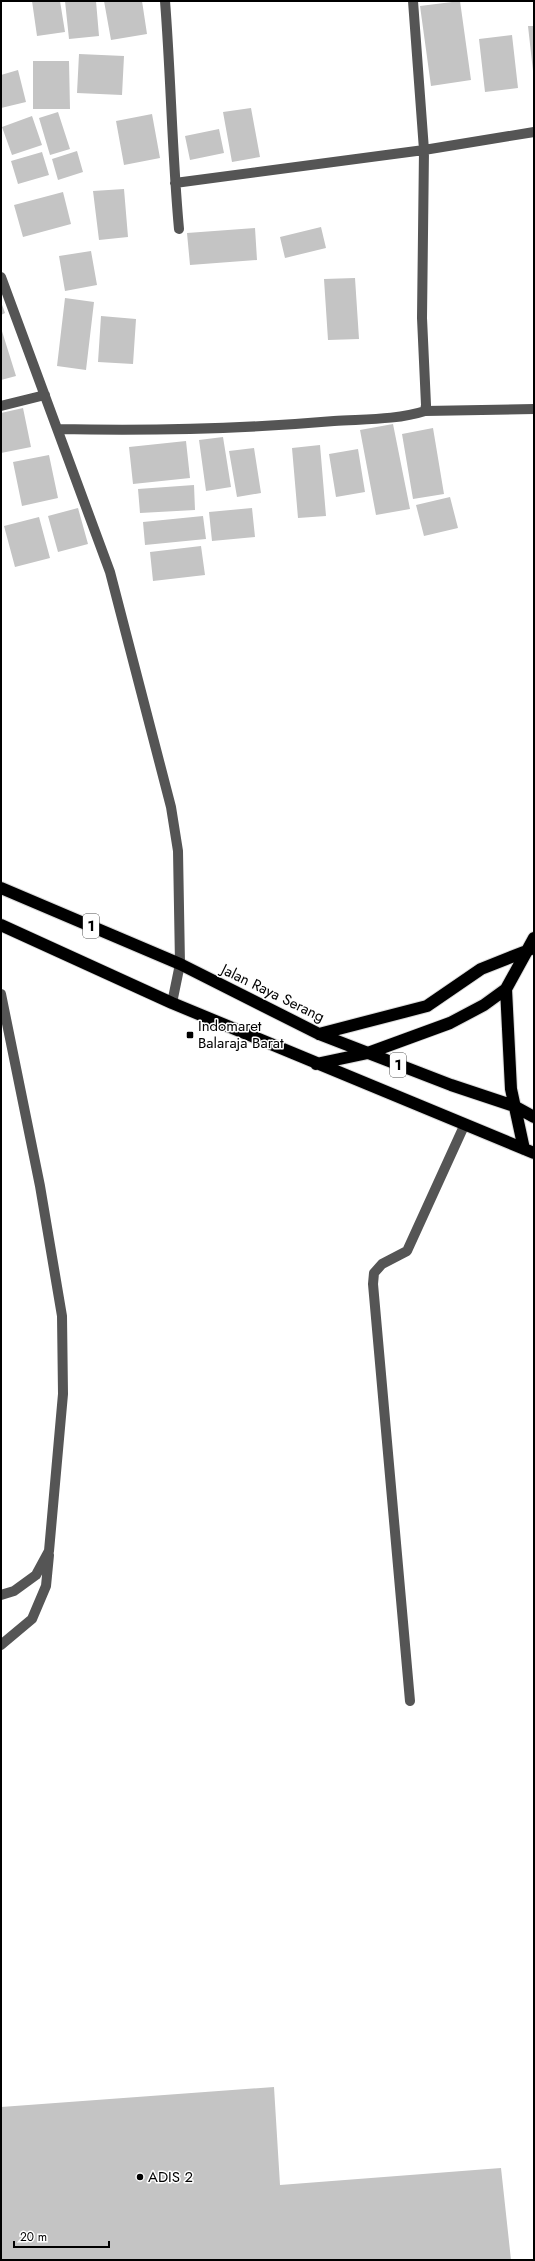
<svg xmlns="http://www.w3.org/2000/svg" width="535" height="2261" viewBox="0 0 535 2261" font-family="Jost,sans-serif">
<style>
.building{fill:#c4c4c4}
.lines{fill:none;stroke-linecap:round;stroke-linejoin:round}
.highway-casing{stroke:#dbdbdb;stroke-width:14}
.minor{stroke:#555;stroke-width:10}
.highway{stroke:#000;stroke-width:12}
.poi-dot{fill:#000;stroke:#fff;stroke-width:1.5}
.labels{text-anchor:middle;stroke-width:3;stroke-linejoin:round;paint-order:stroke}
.shield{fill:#fff;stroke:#4c4c4c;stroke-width:1}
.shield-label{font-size:14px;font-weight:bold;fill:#000}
.street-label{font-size:15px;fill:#000;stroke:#fff}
.poi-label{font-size:15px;fill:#000;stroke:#fff;text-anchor:start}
</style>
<rect width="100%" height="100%" fill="#fff"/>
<path class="building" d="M 32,1 L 60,1 L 65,32 L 37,36 Z
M 65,1 L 96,1 L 99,36 L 69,39 Z
M 104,1 L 142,1 L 147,34 L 111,40 Z
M 460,1 L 471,80 L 431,86 L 420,6 Z
M 528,26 L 534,26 L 534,71 L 533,71 Z
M 512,35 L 518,88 L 485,92 L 479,39 Z
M 79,54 L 124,56 L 122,95 L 77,93 Z
M 33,61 L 69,61 L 70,109 L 33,109 Z
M 18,70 L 26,102 L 1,108 L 1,75 Z
M 251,108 L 260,157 L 232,162 L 223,112 Z
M 58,112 L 70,149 L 50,155 L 39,118 Z
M 152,114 L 160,158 L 124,165 L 116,121 Z
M 32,116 L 42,145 L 12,155 L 2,127 Z
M 219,129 L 224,153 L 190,160 L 185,136 Z
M 77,151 L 83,172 L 58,180 L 52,159 Z
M 42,152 L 49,175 L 18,184 L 11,161 Z
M 124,189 L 128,237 L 99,240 L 93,191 Z
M 63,192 L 71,224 L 23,237 L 14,205 Z
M 321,227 L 326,248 L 285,258 L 280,237 Z
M 255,228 L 257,260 L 190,265 L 187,233 Z
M 91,251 L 97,285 L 65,291 L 59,256 Z
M 355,278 L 359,339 L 328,340 L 324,279 Z
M 65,298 L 94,302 L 86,370 L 57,366 Z
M 1,302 L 5,313 L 1,315 Z
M 101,316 L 136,319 L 133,364 L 98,362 Z
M 1,328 L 16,376 L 1,380 Z
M 23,408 L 31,447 L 1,453 L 1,413 Z
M 393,424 L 410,509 L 376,515 L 360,430 Z
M 433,428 L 444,494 L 413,499 L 402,434 Z
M 223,437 L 231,487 L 206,491 L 199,440 Z
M 186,441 L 190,478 L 133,484 L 129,447 Z
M 320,445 L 326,516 L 298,518 L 292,448 Z
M 254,448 L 261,493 L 237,497 L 229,451 Z
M 358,449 L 365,492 L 336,497 L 329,454 Z
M 49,455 L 58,498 L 22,506 L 13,462 Z
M 194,485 L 195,510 L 140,513 L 138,489 Z
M 450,497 L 458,528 L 424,536 L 416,505 Z
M 78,508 L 88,544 L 58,552 L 48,516 Z
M 252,508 L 255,537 L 212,541 L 209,512 Z
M 203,516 L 206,539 L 145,545 L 143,522 Z
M 39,517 L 50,558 L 15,567 L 4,526 Z
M 201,546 L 205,575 L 153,581 L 150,552 Z
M 274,2087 L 280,2185 L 501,2168 L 511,2260 L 1,2260 L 1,2107 Z"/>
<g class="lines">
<g class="highway-casing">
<path id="highway" d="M 1,888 L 180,964 L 319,1034 L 451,1085 L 514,1106 L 534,1117
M 1,925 L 172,1003 L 534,1153
M 506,989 L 511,1089 L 524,1149
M 319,1034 L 427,1006 L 481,969 L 529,950
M 316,1064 L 368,1053 L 450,1023 L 484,1005 L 506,989 L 534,938"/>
</g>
<path class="minor" d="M 165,1 C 171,77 172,153 179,229
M 175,183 L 424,150 L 534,132
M 1,277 L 110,572 L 171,807 L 178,851 L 180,964 L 172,1003
M 1,406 L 45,395
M 425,411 L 534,409
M 58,429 C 151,431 242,429 334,421 C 363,419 397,420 425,411 L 426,405 L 422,318 L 424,150 L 413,1
M 1,994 L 40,1186 L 62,1316 L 63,1394 L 49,1551 L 36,1575 L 14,1591 L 1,1595
M 1,1645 L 32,1619 L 46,1586 L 49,1555
M 410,1701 L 373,1284 L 374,1273 L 382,1264 L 407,1251 L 464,1126"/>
<use href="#highway" class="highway"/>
</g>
<g class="poi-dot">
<rect x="186" y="1031" width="8" height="8" rx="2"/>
<circle cx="140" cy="2177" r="4"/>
</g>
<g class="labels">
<g class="shield">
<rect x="83" y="914" width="16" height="24" rx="3"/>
<rect x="390" y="1053" width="16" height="24" rx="3"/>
</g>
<g class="shield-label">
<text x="91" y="931">1</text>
<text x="398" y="1070">1</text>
</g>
<g class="street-label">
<text transform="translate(273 993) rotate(26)" y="5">Jalan Raya Serang</text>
</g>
<g class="poi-label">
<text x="198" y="1031">Indomaret<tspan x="198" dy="17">Balaraja Barat</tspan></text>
<text x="148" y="2182">ADIS 2</text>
</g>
</g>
<rect width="535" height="2261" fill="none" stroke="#000000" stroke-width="4"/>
<path d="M14 2241v6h95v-6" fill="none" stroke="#000000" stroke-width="2"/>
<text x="20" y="2241" font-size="12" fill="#000000" stroke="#ffffff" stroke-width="3" paint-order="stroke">20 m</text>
</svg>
